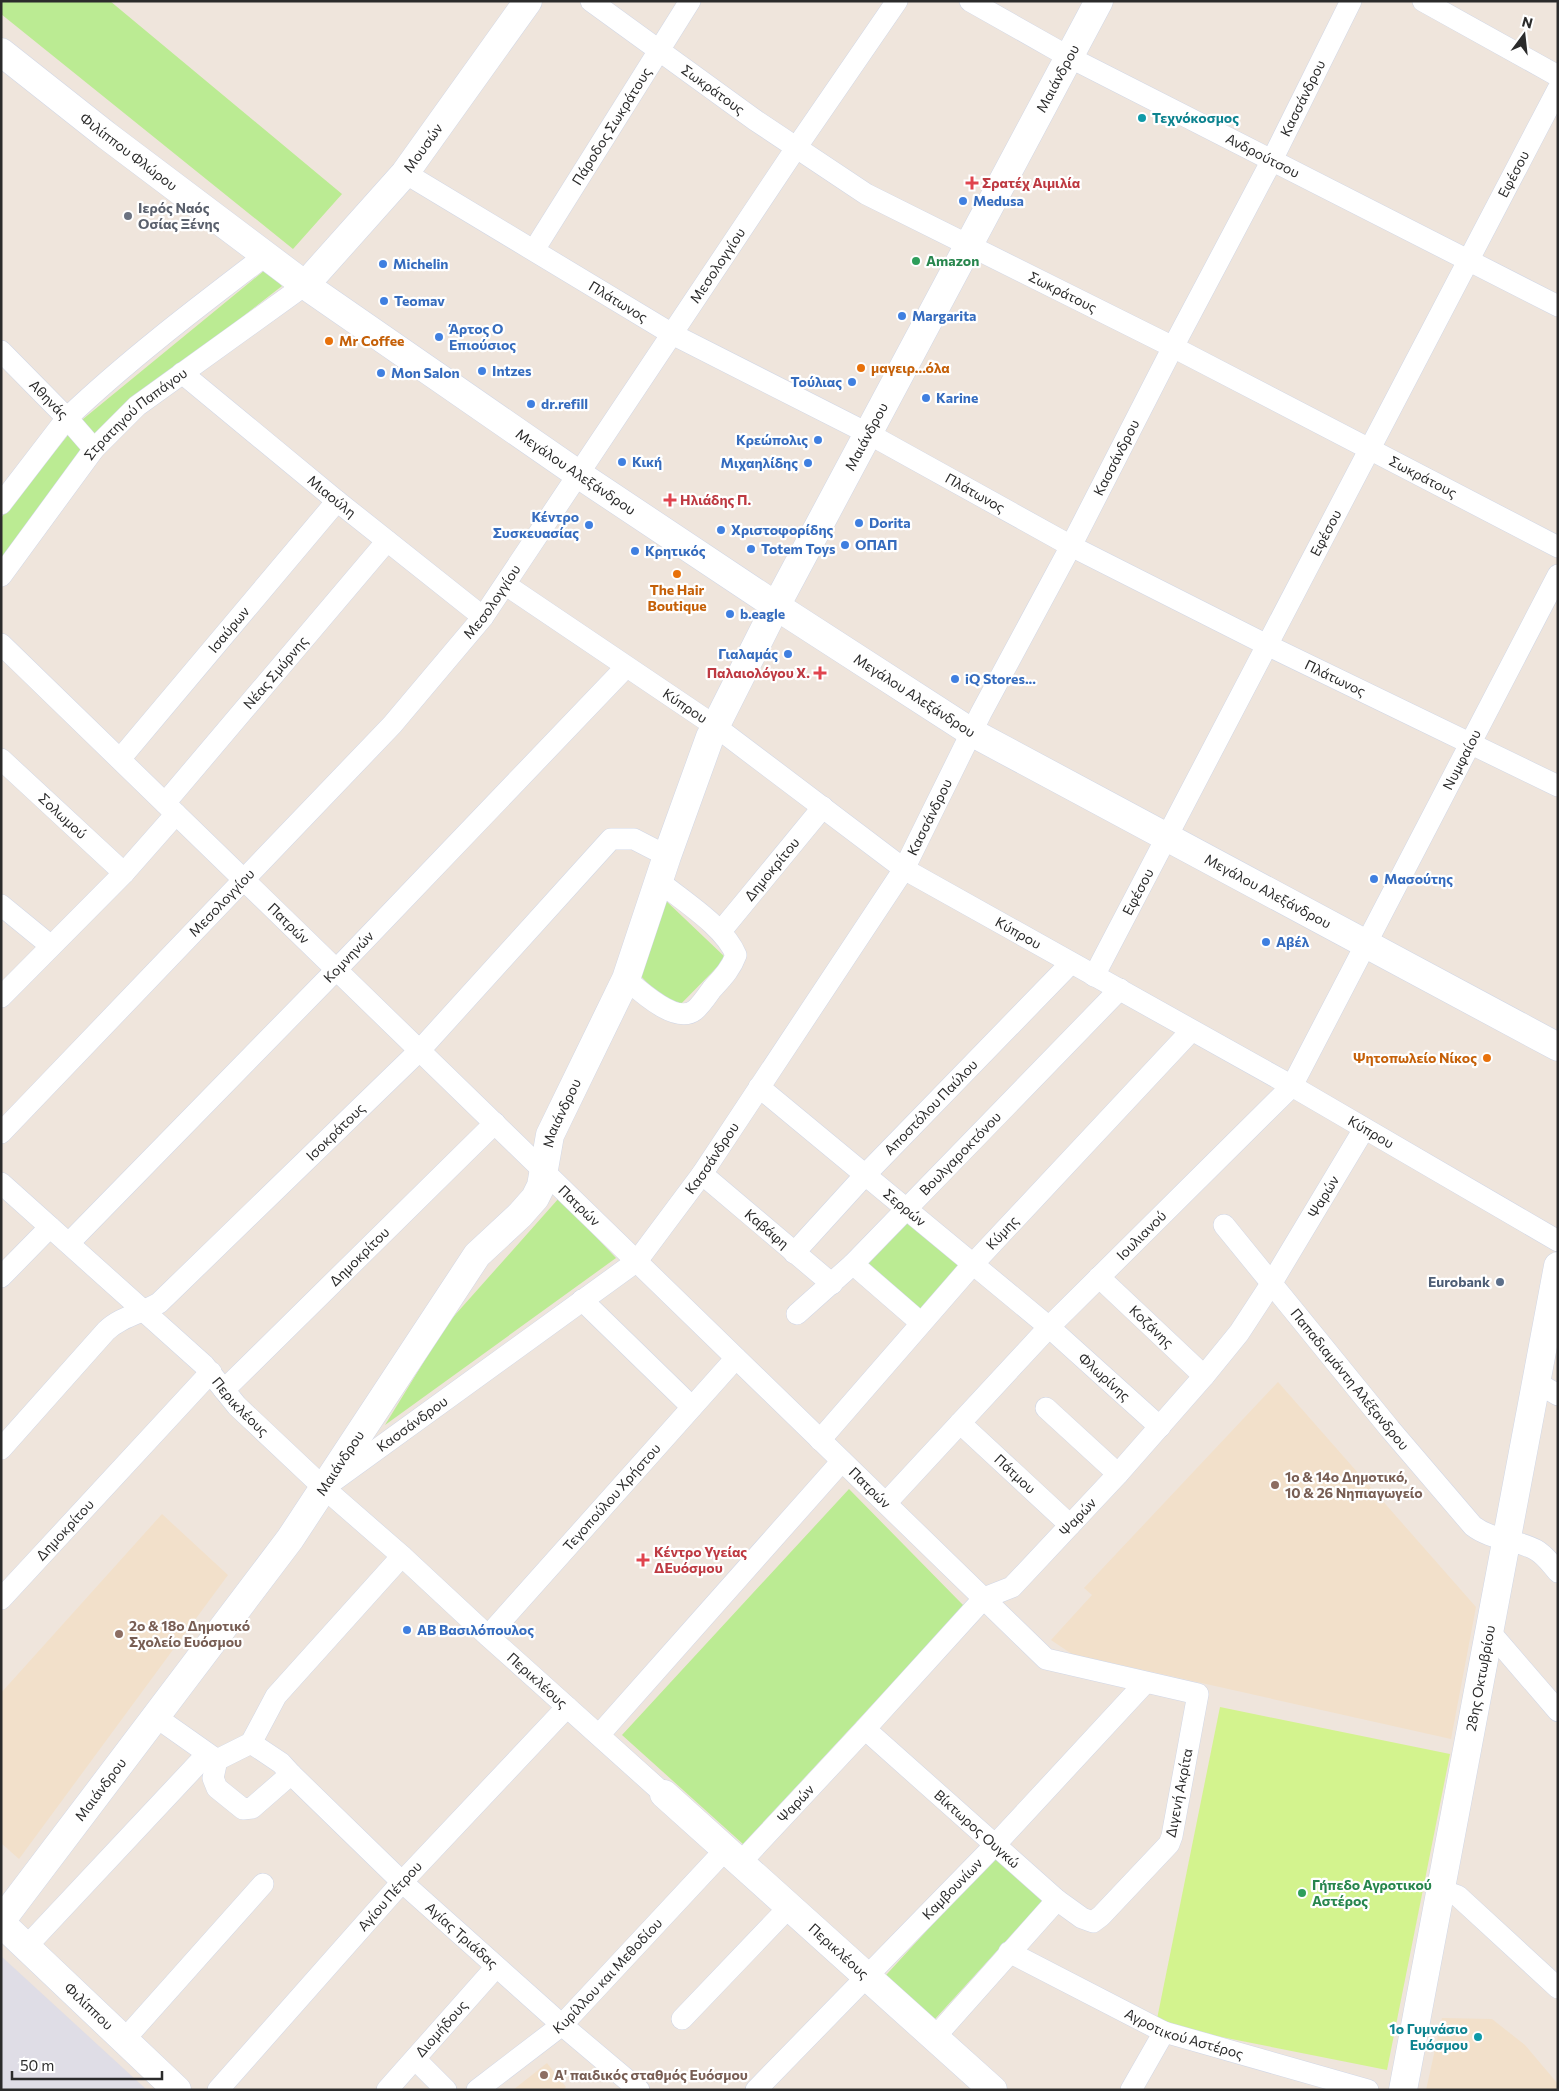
<svg xmlns="http://www.w3.org/2000/svg" width="1559" height="2091" viewBox="0 0 1559 2091" font-family="Commissioner,sans-serif">
<style>
.industrial{fill:#dfdde6}
.education{fill:#f2e0ca}
.green{fill:#bbeb93}
.pitch{fill:#d3f38e}
.lines{fill:none;stroke-linecap:round;stroke-linejoin:round}
.minor-casing{stroke:#d1d7e6;stroke-width:22}
.tertiary-casing{stroke:#d1d7e6;stroke-width:29}
.secondary-casing{stroke:#d1d7e6;stroke-width:29}
.minor{stroke:#fff;stroke-width:21}
.tertiary{stroke:#fff;stroke-width:28}
.secondary{stroke:#fff;stroke-width:28}
.culture-dot{fill:#0f9aa8;stroke:#fff;stroke-width:2}
.health-dot{fill:#e0444e;stroke:#fff;stroke-width:2}
.shop-dot{fill:#3f7fe0;stroke:#fff;stroke-width:2}
.worship-dot{fill:#6b7280;stroke:#fff;stroke-width:2}
.leisure-dot{fill:#2e9e5b;stroke:#fff;stroke-width:2}
.food-dot{fill:#e8710a;stroke:#fff;stroke-width:2}
.service-dot{fill:#5c6f8a;stroke:#fff;stroke-width:2}
.education-dot{fill:#8d6e63;stroke:#fff;stroke-width:2}
.labels{text-anchor:middle;stroke-width:4.5;stroke-linejoin:round;paint-order:stroke}
.street-label{font-size:14px;fill:#2b2b2b;stroke:#fff}
.culture-label{font-size:14px;font-weight:bold;fill:#0d838f;stroke:#fff;text-anchor:start}
.health-label{font-size:14px;font-weight:bold;fill:#be3a42;stroke:#fff;text-anchor:start}
.shop-label{font-size:14px;font-weight:bold;fill:#366cbe;stroke:#fff;text-anchor:start}
.worship-label{font-size:14px;font-weight:bold;fill:#5b616d;stroke:#fff;text-anchor:start}
.leisure-label{font-size:14px;font-weight:bold;fill:#27864d;stroke:#fff;text-anchor:start}
.food-label{font-size:14px;font-weight:bold;fill:#c56008;stroke:#fff;text-anchor:start}
.service-label{font-size:14px;font-weight:bold;fill:#4e5e75;stroke:#fff;text-anchor:end}
.education-label{font-size:14px;font-weight:bold;fill:#785e54;stroke:#fff;text-anchor:start}
</style>
<rect width="100%" height="100%" fill="#efe5dc"/>
<path class="industrial" d="M 1,1956 L 147,2090 L 1,2090 Z"/>
<path class="education" d="M 1278,1382 L 1476,1607 L 1451,1739 L 1072,1654 L 1051,1640 L 1092,1595 L 1084,1588 Z
M 162,1514 L 228,1575 L 19,1859 L 1,1843 L 1,1693 Z
M 1442,2018 L 1492,2019 L 1525,2045 L 1558,2084 L 1558,2090 L 1426,2090 Z
M 547,2063 L 566,2087 L 563,2090 L 513,2090 Z"/>
<path class="green" d="M 1,1 L 110,1 L 342,194 L 293,249 L 1,14 Z
M 265,270 L 282,286 L 179,366 L 1,562 L 1,518 L 77,424 Z
M 663,898 L 726,958 L 674,1011 L 638,973 Z
M 559,1198 L 616,1258 L 385,1425 L 447,1324 Z
M 908,1218 L 960,1264 L 919,1312 L 863,1264 Z
M 849,1489 L 964,1606 L 743,1844 L 622,1735 Z
M 996,1855 L 1046,1897 L 925,2030 L 876,1986 Z"/>
<path class="pitch" d="M 1220,1707 L 1450,1754 L 1387,2070 L 1156,2024 Z"/>
<g class="lines">
<g class="minor-casing">
<g id="minor">
<path id="s1" d="M 591,1 L 755,120 L 866,194 L 1173,347 L 1558,547"/>
<path id="s2" d="M 970,1 L 1069,57 L 1558,306"/>
<path d="M 1423,1 L 1558,76"/>
<path id="s3" d="M 405,173 L 672,334 L 869,434 L 1071,546 L 1267,645 L 1558,786"/>
<path id="s4" d="M 534,250 L 690,1"/>
<path id="s5" d="M 1,351 L 67,418 L 94,449"/>
<path id="s6" d="M 182,373 L 337,501 L 483,617"/>
<path d="M 1,504 L 67,418 C 129,359 198,307 266,255"/>
<path id="s7" d="M 1,576 L 94,449 L 137,406 L 305,285"/>
<path id="s8" d="M 506,585 L 715,726 L 904,869 L 1292,1086 L 1558,1241"/>
<path id="s9" d="M 1,644 L 1046,1659 L 1198,1694 L 1172,1836 L 1169,1844 L 1101,1916 L 1093,1922 L 1082,1918 L 1057,1900 L 865,1729"/>
<path id="s10" d="M 1,759 L 124,873"/>
<path id="s11" d="M 120,759 L 337,501"/>
<path id="s12" d="M 165,803 L 387,541"/>
<path d="M 1,905 L 51,946"/>
<path id="s13" d="M 721,931 L 823,807"/>
<path id="s14" d="M 1094,976 L 1558,89"/>
<path d="M 626,979 C 640,991 676,1025 695,1010 C 701,1005 707,996 712,989 C 722,978 731,969 736,955 C 724,926 684,902 660,882"/>
<path d="M 1,997 L 124,873 L 176,814"/>
<path id="s15" d="M 759,1087 L 1049,1327 L 1160,1427"/>
<path id="s16" d="M 1,1133 L 392,725 L 483,617 L 796,148 L 897,1"/>
<path id="s17" d="M 702,1174 L 832,1284"/>
<path id="s18" d="M 1,1183 L 204,1365 L 237,1406 L 324,1488 L 402,1556 L 488,1636 L 664,1794"/>
<path id="s19" d="M 1224,1225 L 1390,1429 L 1473,1526 C 1491,1540 1516,1539 1536,1550 C 1545,1555 1551,1564 1558,1572"/>
<path id="s20" d="M 69,1243 L 336,970 L 626,667"/>
<path id="s21" d="M 794,1253 L 865,1175 L 1071,963"/>
<path d="M 853,1264 L 921,1323"/>
<path d="M 1,1277 L 50,1227"/>
<path id="s22" d="M 1099,1277 L 1204,1376"/>
<path d="M 582,1300 L 692,1407"/>
<path id="s23" d="M 797,1314 L 853,1264 L 1120,989"/>
<path d="M 1536,1382 L 1558,1395"/>
<path id="s24" d="M 224,1390 L 495,1123"/>
<path d="M 1046,1408 L 1118,1474"/>
<path id="s25" d="M 960,1423 L 1070,1525"/>
<path id="s26" d="M 820,1440 L 973,1264 L 1191,1031"/>
<path id="s27" d="M 1,1449 L 106,1331 C 120,1317 142,1313 159,1303 L 420,1050 L 611,839 L 634,839 L 667,856"/>
<path id="s28" d="M 332,1482 L 637,1261 L 702,1174 L 904,869 L 981,713 L 1071,546 L 1173,347 L 1271,162 L 1351,1"/>
<path id="s29" d="M 886,1503 L 1049,1327 L 1292,1086 L 1558,575"/>
<path id="s30" d="M 1,1599 L 211,1372"/>
<path d="M 1490,1632 L 1558,1711"/>
<path id="s31" d="M 488,1636 L 736,1358"/>
<path d="M 156,1717 L 217,1760 L 213,1778 L 217,1788 L 243,1809 L 252,1808 L 291,1774 L 281,1763 L 251,1743 L 217,1760"/>
<path d="M 599,1735 L 842,1461"/>
<path d="M 251,1743 L 276,1696 L 402,1556"/>
<path id="s32" d="M 291,1774 L 402,1882 L 562,2025 L 639,2090"/>
<path id="s33" d="M 741,1862 L 865,1729 L 984,1598 L 1012,1587 L 1118,1474 L 1204,1376 L 1239,1333 L 1271,1284 L 1364,1129"/>
<path d="M 1442,1890 L 1458,1896 L 1558,1988"/>
<path d="M 26,1947 L 207,1754"/>
<path id="s34" d="M 1009,1952 L 1164,2032 L 1368,2090"/>
<path d="M 682,2019 L 790,1906"/>
<path d="M 935,2037 L 1057,1900"/>
<path d="M 124,2040 L 263,1884"/>
<path d="M 415,2059 L 446,2090"/>
<path id="s35" d="M 218,2090 L 402,1882 L 567,1707"/>
<path id="s36" d="M 387,2090 L 496,1967"/>
<path id="s37" d="M 477,2090 L 562,2025 L 726,1849"/>
<path id="s38" d="M 756,2090 L 995,1845 L 1145,1683"/>
<path d="M 1131,2090 L 1164,2032"/>
</g>
</g>
<g class="tertiary-casing">
<g id="tertiary">
<path id="s39" d="M 305,285 L 405,173 L 528,1"/>
<path id="s40" d="M 664,1794 L 993,2090"/>
<path id="s41" d="M 1,1921 L 290,1539 L 477,1255 L 520,1215 L 535,1198 L 541,1186 L 550,1135 L 626,979 L 667,856 L 710,737 L 776,606"/>
<path id="s42" d="M 1,1923 L 177,2090"/>
<path id="s43" d="M 1403,2090 L 1558,1266"/>
</g>
</g>
<g class="secondary-casing">
<g id="secondary">
<path id="s44" d="M 1,52 L 106,135 L 305,285 L 578,474 L 776,606 L 971,732 L 1558,1047"/>
<path id="s45" d="M 776,606 L 1099,1"/>
</g>
</g>
<use href="#minor" class="minor"/>
<use href="#tertiary" class="tertiary"/>
<use href="#secondary" class="secondary"/>
</g>
<g class="culture-dot">
<circle cx="1142" cy="118" r="5"/>
<circle cx="1478" cy="2037" r="5"/>
</g>
<g class="health-dot">
<path d="M969.5 175.5h5v5h5v5h-5v5h-5v-5h-5v-5h5z"/>
<path d="M667.5 492.5h5v5h5v5h-5v5h-5v-5h-5v-5h5z"/>
<path d="M817.5 665.5h5v5h5v5h-5v5h-5v-5h-5v-5h5z"/>
<path d="M640.5 1552.5h5v5h5v5h-5v5h-5v-5h-5v-5h5z"/>
</g>
<g class="shop-dot">
<circle cx="963" cy="201" r="5"/>
<circle cx="383" cy="264" r="5"/>
<circle cx="384" cy="301" r="5"/>
<circle cx="902" cy="316" r="5"/>
<circle cx="439" cy="337" r="5"/>
<circle cx="482" cy="371" r="5"/>
<circle cx="381" cy="373" r="5"/>
<circle cx="852" cy="382" r="5"/>
<circle cx="926" cy="398" r="5"/>
<circle cx="531" cy="404" r="5"/>
<circle cx="818" cy="440" r="5"/>
<circle cx="622" cy="462" r="5"/>
<circle cx="808" cy="463" r="5"/>
<circle cx="859" cy="523" r="5"/>
<circle cx="589" cy="525" r="5"/>
<circle cx="721" cy="530" r="5"/>
<circle cx="845" cy="545" r="5"/>
<circle cx="751" cy="549" r="5"/>
<circle cx="635" cy="551" r="5"/>
<circle cx="730" cy="614" r="5"/>
<circle cx="788" cy="654" r="5"/>
<circle cx="955" cy="679" r="5"/>
<circle cx="1374" cy="879" r="5"/>
<circle cx="1266" cy="942" r="5"/>
<circle cx="407" cy="1630" r="5"/>
</g>
<circle class="worship-dot" cx="128" cy="216" r="5"/>
<g class="leisure-dot">
<circle cx="916" cy="261" r="5"/>
<circle cx="1302" cy="1893" r="5"/>
</g>
<g class="food-dot">
<circle cx="329" cy="341" r="5"/>
<circle cx="861" cy="368" r="5"/>
<circle cx="677" cy="574" r="5"/>
<circle cx="1487" cy="1058" r="5"/>
</g>
<circle class="service-dot" cx="1500" cy="1282" r="5"/>
<g class="education-dot">
<circle cx="1275" cy="1485" r="5"/>
<circle cx="119" cy="1634" r="5"/>
<circle cx="544" cy="2075" r="5"/>
</g>
<g class="labels">
<g class="street-label">
<text dy="5" stroke="none"><textPath href="#s45" startOffset="598">Μαιάνδρου</textPath></text>
<text dy="5" stroke="none"><textPath href="#s1" startOffset="151">Σωκράτους</textPath></text>
<text dy="5" stroke="none"><textPath href="#s28" startOffset="1719">Κασσάνδρου</textPath></text>
<text dy="5" stroke="none"><textPath href="#s4" startOffset="146">Πάροδος Σωκράτους</textPath></text>
<text dy="5" stroke="none"><textPath href="#s39" startOffset="181">Μουσών</textPath></text>
<text dy="5" stroke="none"><textPath href="#s44" startOffset="162">Φιλίππου Φλώρου</textPath></text>
<text dy="5" stroke="none"><textPath href="#s2" startOffset="331">Ανδρούτσου</textPath></text>
<text dy="5" stroke="none"><textPath href="#s14" startOffset="905">Εφέσου</textPath></text>
<text dy="5" stroke="none"><textPath href="#s16" startOffset="1129">Μεσολογγίου</textPath></text>
<text dy="5" stroke="none"><textPath href="#s1" startOffset="556">Σωκράτους</textPath></text>
<text dy="5" stroke="none"><textPath href="#s3" startOffset="249">Πλάτωνος</textPath></text>
<text dy="5" stroke="none"><textPath href="#s5" startOffset="68">Αθηνάς</textPath></text>
<text dy="5" stroke="none"><textPath href="#s7" startOffset="212">Στρατηγού Παπάγου</textPath></text>
<text dy="5" stroke="none"><textPath href="#s45" startOffset="192">Μαιάνδρου</textPath></text>
<text dy="5" stroke="none"><textPath href="#s28" startOffset="1314">Κασσάνδρου</textPath></text>
<text dy="5" stroke="none"><textPath href="#s44" startOffset="712">Μεγάλου Αλεξάνδρου</textPath></text>
<text dy="5" stroke="none"><textPath href="#s1" startOffset="961">Σωκράτους</textPath></text>
<text dy="5" stroke="none"><textPath href="#s3" startOffset="654">Πλάτωνος</textPath></text>
<text dy="5" stroke="none"><textPath href="#s6" startOffset="194">Μιαούλη</textPath></text>
<text dy="5" stroke="none"><textPath href="#s14" startOffset="500">Εφέσου</textPath></text>
<text dy="5" stroke="none"><textPath href="#s16" startOffset="724">Μεσολογγίου</textPath></text>
<text dy="5" stroke="none"><textPath href="#s11" startOffset="169">Ισαύρων</textPath></text>
<text dy="5" stroke="none"><textPath href="#s12" startOffset="171">Νέας Σμύρνης</textPath></text>
<text dy="5" stroke="none"><textPath href="#s3" startOffset="1059">Πλάτωνος</textPath></text>
<text dy="5" stroke="none"><textPath href="#s44" startOffset="1118">Μεγάλου Αλεξάνδρου</textPath></text>
<text dy="5" stroke="none"><textPath href="#s8" startOffset="216">Κύπρου</textPath></text>
<text dy="5" stroke="none"><textPath href="#s29" startOffset="950">Νυμφαίου</textPath></text>
<text dy="5" stroke="none"><textPath href="#s10" startOffset="84">Σολωμού</textPath></text>
<text dy="5" stroke="none"><textPath href="#s28" startOffset="909">Κασσάνδρου</textPath></text>
<text dy="5" stroke="none"><textPath href="#s13" startOffset="80">Δημοκρίτου</textPath></text>
<text dy="5" stroke="none"><textPath href="#s14" startOffset="95">Εφέσου</textPath></text>
<text dy="5" stroke="none"><textPath href="#s44" startOffset="1522">Μεγάλου Αλεξάνδρου</textPath></text>
<text dy="5" stroke="none"><textPath href="#s16" startOffset="319">Μεσολογγίου</textPath></text>
<text dy="5" stroke="none"><textPath href="#s9" startOffset="401">Πατρών</textPath></text>
<text dy="5" stroke="none"><textPath href="#s8" startOffset="620">Κύπρου</textPath></text>
<text dy="5" stroke="none"><textPath href="#s20" startOffset="400">Κομνηνών</textPath></text>
<text dy="5" stroke="none"><textPath href="#s21" startOffset="200">Αποστόλου Παύλου</textPath></text>
<text dy="5" stroke="none"><textPath href="#s41" startOffset="990">Μαιάνδρου</textPath></text>
<text dy="5" stroke="none"><textPath href="#s27" startOffset="464">Ισοκράτους</textPath></text>
<text dy="5" stroke="none"><textPath href="#s8" startOffset="1025">Κύπρου</textPath></text>
<text dy="5" stroke="none"><textPath href="#s23" startOffset="229">Βουλγαροκτόνου</textPath></text>
<text dy="5" stroke="none"><textPath href="#s28" startOffset="504">Κασσάνδρου</textPath></text>
<text dy="5" stroke="none"><textPath href="#s33" startOffset="890">Ψαρών</textPath></text>
<text dy="5" stroke="none"><textPath href="#s9" startOffset="806">Πατρών</textPath></text>
<text dy="5" stroke="none"><textPath href="#s15" startOffset="189">Σερρών</textPath></text>
<text dy="5" stroke="none"><textPath href="#s17" startOffset="85">Καβάφη</textPath></text>
<text dy="5" stroke="none"><textPath href="#s26" startOffset="276">Κύμης</textPath></text>
<text dy="5" stroke="none"><textPath href="#s29" startOffset="370">Ιουλιανού</textPath></text>
<text dy="5" stroke="none"><textPath href="#s24" startOffset="190">Δημοκρίτου</textPath></text>
<text dy="5" stroke="none"><textPath href="#s22" startOffset="72">Κοζάνης</textPath></text>
<text dy="5" stroke="none"><textPath href="#s15" startOffset="451">Φλωρίνης</textPath></text>
<text dy="5" stroke="none"><textPath href="#s19" startOffset="199">Παπαδιαμάντη Αλέξανδρου</textPath></text>
<text dy="5" stroke="none"><textPath href="#s18" startOffset="328">Περικλέους</textPath></text>
<text dy="5" stroke="none"><textPath href="#s28" startOffset="99">Κασσάνδρου</textPath></text>
<text dy="5" stroke="none"><textPath href="#s41" startOffset="570">Μαιάνδρου</textPath></text>
<text dy="5" stroke="none"><textPath href="#s25" startOffset="75">Πάτμου</textPath></text>
<text dy="5" stroke="none"><textPath href="#s9" startOffset="1211">Πατρών</textPath></text>
<text dy="5" stroke="none"><textPath href="#s31" startOffset="186">Τεγοπούλου Χρήστου</textPath></text>
<text dy="5" stroke="none"><textPath href="#s33" startOffset="485">Ψαρών</textPath></text>
<text dy="5" stroke="none"><textPath href="#s30" startOffset="94">Δημοκρίτου</textPath></text>
<text dy="5" stroke="none"><textPath href="#s43" startOffset="419">28ης Οκτωβρίου</textPath></text>
<text dy="5" stroke="none"><textPath href="#s18" startOffset="732">Περικλέους</textPath></text>
<text dy="5" stroke="none"><textPath href="#s41" startOffset="165">Μαιάνδρου</textPath></text>
<text transform="translate(1179 1793) rotate(-79)" y="5">Διγενή Ακρίτα</text>
<text dy="5" stroke="none"><textPath href="#s33" startOffset="80">Ψαρών</textPath></text>
<text transform="translate(977 1829) rotate(42)" y="5">Βίκτωρος Ουγκώ</text>
<text dy="5" stroke="none"><textPath href="#s38" startOffset="281">Καμβουνίων</textPath></text>
<text dy="5" stroke="none"><textPath href="#s35" startOffset="259">Αγίου Πέτρου</textPath></text>
<text dy="5" stroke="none"><textPath href="#s32" startOffset="235">Αγίας Τριάδας</textPath></text>
<text dy="5" stroke="none"><textPath href="#s40" startOffset="235">Περικλέους</textPath></text>
<text dy="5" stroke="none"><textPath href="#s37" startOffset="174">Κυρίλλου και Μεθοδίου</textPath></text>
<text dy="5" stroke="none"><textPath href="#s42" startOffset="121">Φιλίππου</textPath></text>
<text dy="5" stroke="none"><textPath href="#s36" startOffset="82">Διομήδους</textPath></text>
<text dy="5" stroke="none"><textPath href="#s34" startOffset="194">Αγροτικού Αστέρος</textPath></text>
</g>
<g class="culture-label">
<text x="1152" y="123">Τεχνόκοσμος</text>
<text x="1468" y="2034" text-anchor="end">1ο Γυμνάσιο<tspan x="1468" dy="16">Ευόσμου</tspan></text>
</g>
<g class="health-label">
<text x="982" y="188">Σρατέχ Αιμιλία</text>
<text x="680" y="505">Ηλιάδης Π.</text>
<text x="810" y="678" text-anchor="end">Παλαιολόγου Χ.</text>
<text x="654" y="1557">Κέντρο Υγείας<tspan x="654" dy="16">ΔΕυόσμου</tspan></text>
</g>
<g class="shop-label">
<text x="973" y="206">Medusa</text>
<text x="393" y="269">Michelin</text>
<text x="394" y="306">Teomav</text>
<text x="912" y="321">Margarita</text>
<text x="449" y="334">Άρτος Ο<tspan x="449" dy="16">Επιούσιος</tspan></text>
<text x="492" y="376">Intzes</text>
<text x="391" y="378">Mon Salon</text>
<text x="842" y="387" text-anchor="end">Τούλιας</text>
<text x="936" y="403">Karine</text>
<text x="541" y="409">dr.refill</text>
<text x="808" y="445" text-anchor="end">Κρεώπολις</text>
<text x="632" y="467">Κική</text>
<text x="798" y="468" text-anchor="end">Μιχαηλίδης</text>
<text x="579" y="522" text-anchor="end">Κέντρο<tspan x="579" dy="16">Συσκευασίας</tspan></text>
<text x="869" y="528">Dorita</text>
<text x="731" y="535">Χριστοφορίδης</text>
<text x="855" y="550">ΟΠΑΠ</text>
<text x="761" y="554">Totem Toys</text>
<text x="645" y="556">Κρητικός</text>
<text x="740" y="619">b.eagle</text>
<text x="778" y="659" text-anchor="end">Γιαλαμάς</text>
<text x="965" y="684">iQ Stores...</text>
<text x="1384" y="884">Μασούτης</text>
<text x="1276" y="947">Αβέλ</text>
<text x="417" y="1635">ΑΒ Βασιλόπουλος</text>
</g>
<g class="worship-label">
<text x="138" y="213">Ιερός Ναός<tspan x="138" dy="16">Οσίας Ξένης</tspan></text>
</g>
<g class="leisure-label">
<text x="926" y="266">Amazon</text>
<text x="1312" y="1890">Γήπεδο Αγροτικού<tspan x="1312" dy="16">Αστέρος</tspan></text>
</g>
<g class="food-label">
<text x="339" y="346">Mr Coffee</text>
<text x="871" y="373">μαγειρ...όλα</text>
<text x="677" y="595" text-anchor="middle">The Hair<tspan x="677" dy="16">Boutique</tspan></text>
<text x="1477" y="1063" text-anchor="end">Ψητοπωλείο Νίκος</text>
</g>
<g class="service-label">
<text x="1490" y="1287">Eurobank</text>
</g>
<g class="education-label">
<text x="1285" y="1482">1ο &amp; 14ο Δημοτικό,<tspan x="1285" dy="16">10 &amp; 26 Νηπιαγωγείο</tspan></text>
<text x="129" y="1631">2ο &amp; 18ο Δημοτικό<tspan x="129" dy="16">Σχολείο Ευόσμου</tspan></text>
<text x="554" y="2080">Α' παιδικός σταθμός Ευόσμου</text>
</g>
</g>
<rect width="1559" height="2091" fill="none" stroke="#2b2b2b" stroke-width="5"/>
<g transform="translate(1524 35) rotate(15)" stroke="#ffffff" stroke-width="4" paint-order="stroke">
<path d="M0-4L9 19L0 12L-9 19Z" fill="#2b2b2b"/>
<text y="-8" font-size="14" font-weight="bold" text-anchor="middle" fill="#2b2b2b">N</text>
</g>
<path d="M12 2071v8h150v-8" fill="none" stroke="#2b2b2b" stroke-width="2.5"/>
<text x="20" y="2071" font-size="15" fill="#2b2b2b" stroke="#ffffff" stroke-width="4" paint-order="stroke">50 m</text>
</svg>
